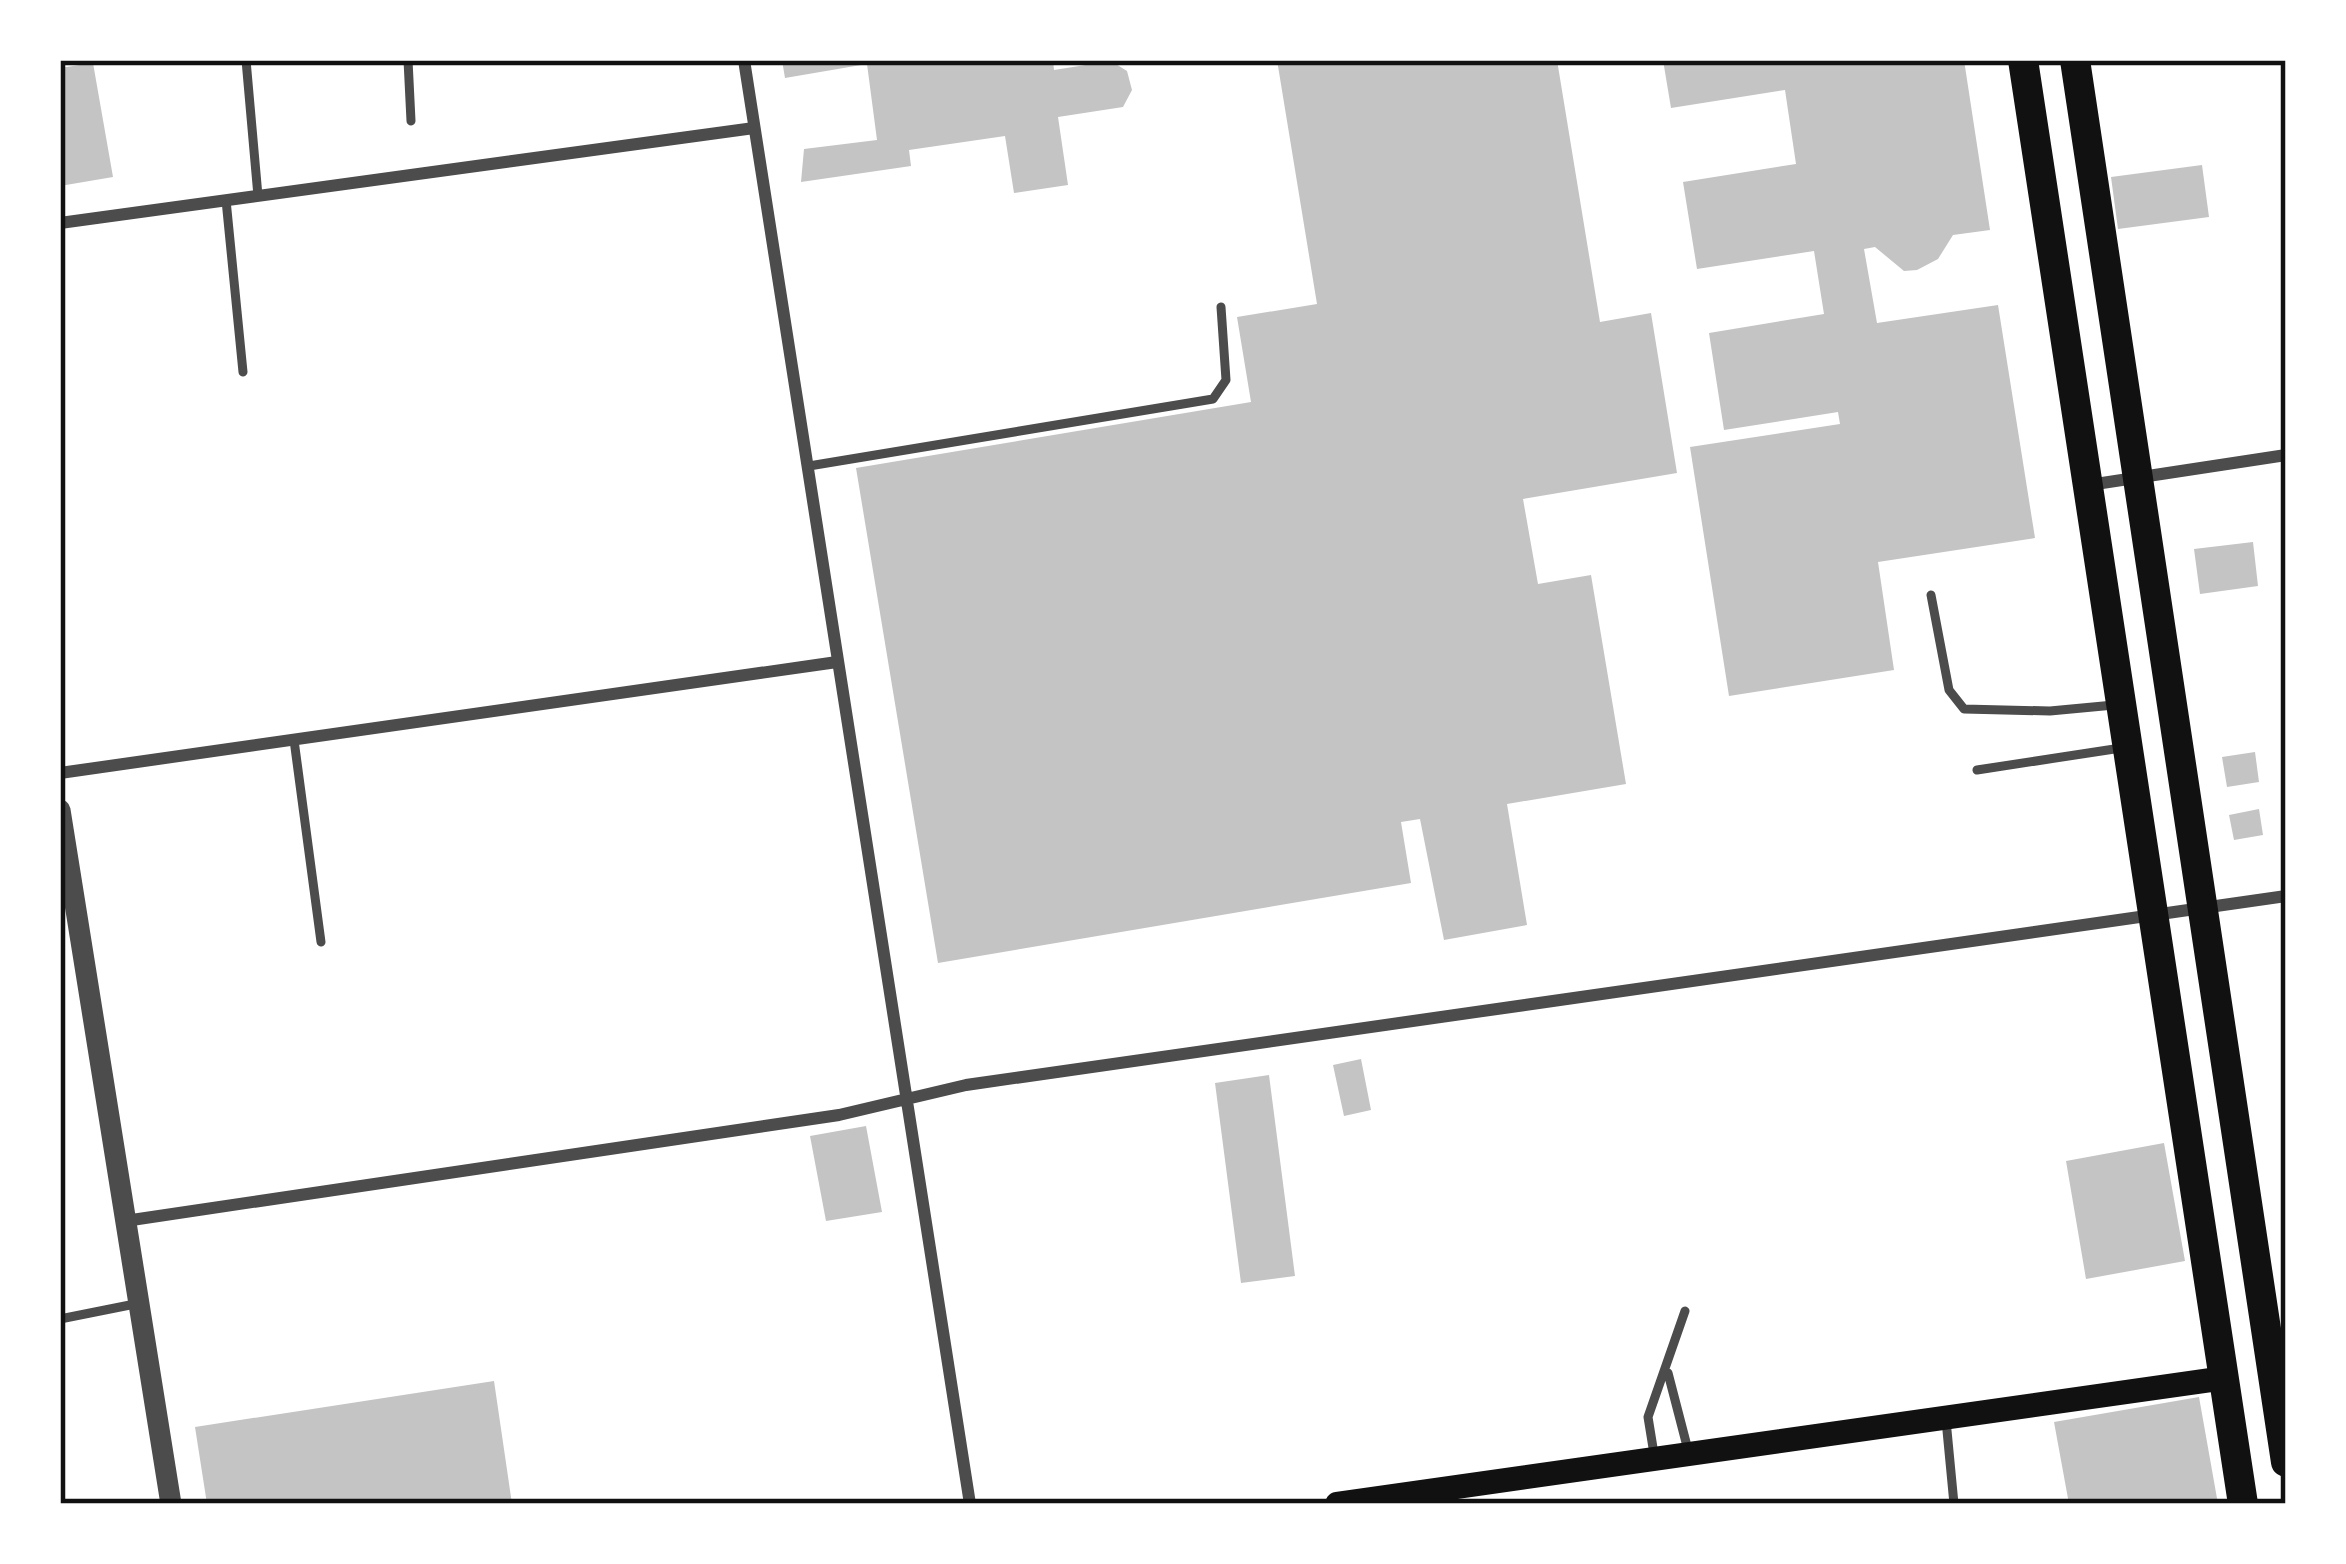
<svg xmlns="http://www.w3.org/2000/svg" width="2346" height="1564" viewBox="0 0 2346 1564" font-family="'Open Sans',sans-serif">
<style>
.building{fill:#c4c4c4}
.lines{fill:none;stroke-linecap:round;stroke-linejoin:round}
.service{stroke:#4c4c4c;stroke-width:9}
.minor{stroke:#4c4c4c;stroke-width:12}
.tertiary{stroke:#4c4c4c;stroke-width:21}
.secondary{stroke:#111;stroke-width:24}
.primary{stroke:#111;stroke-width:30}
.neatline{fill:none;stroke:#111;stroke-width:4.5}
</style>
<rect width="100%" height="100%" fill="#fff"/>
<path class="building" d="M 782,60 L 1053,60 L 1054,70 L 1111,61 L 1127,71 L 1132,90 L 1123,107 L 1058,117 L 1068,185 L 1014,193 L 1005,136 L 909,150 L 911,166 L 801,182 L 804,149 L 877,140 L 867,64 L 785,78 Z
M 1277,60 L 1557,60 L 1600,322 L 1651,313 L 1677,473 L 1523,499 L 1538,584 L 1591,575 L 1626,784 L 1507,804 L 1527,925 L 1444,940 L 1420,819 L 1401,822 L 1411,883 L 938,963 L 856,468 L 1251,402 L 1237,317 L 1317,304 Z
M 1663,60 L 1964,60 L 1990,230 L 1953,235 L 1938,259 L 1917,270 L 1904,271 L 1875,247 L 1864,249 L 1877,323 L 1998,305 L 2035,538 L 1878,562 L 1894,670 L 1729,696 L 1690,447 L 1840,424 L 1838,412 L 1724,430 L 1709,333 L 1824,314 L 1814,251 L 1697,269 L 1683,182 L 1796,164 L 1785,90 L 1671,108 Z
M 93,63 L 113,177 L 60,186 L 60,68 Z
M 2202,165 L 2209,217 L 2118,229 L 2111,177 Z
M 2253,542 L 2258,586 L 2200,594 L 2194,549 Z
M 2255,752 L 2259,782 L 2227,787 L 2222,757 Z
M 2259,809 L 2263,835 L 2234,840 L 2229,815 Z
M 1361,1059 L 1371,1110 L 1344,1116 L 1333,1065 Z
M 1269,1075 L 1295,1276 L 1241,1283 L 1215,1083 Z
M 866,1126 L 882,1212 L 826,1221 L 810,1136 Z
M 2164,1143 L 2185,1261 L 2086,1279 L 2066,1161 Z
M 494,1381 L 512,1504 L 207,1504 L 195,1427 Z
M 2199,1397 L 2218,1504 L 2069,1504 L 2054,1422 Z"/>
<g class="lines">
<path class="service" d="M 246,60 L 258,196
M 408,60 L 411,121
M 226,200 L 243,372
M 809,466 L 1213,399 L 1226,380 L 1221,307
M 1931,595 L 1949,690 L 1964,709 L 2050,711 L 2114,705
M 294,740 L 321,942
M 1977,770 L 2121,748
M 60,1319 L 135,1304
M 1668,1373 L 1688,1450
M 1946,1420 L 1954,1504
M 1654,1454 L 1648,1417 L 1685,1311"/>
<path class="minor" d="M 744,60 L 970,1504
M 60,223 L 754,128
M 2089,485 L 2286,455
M 60,773 L 837,662
M 125,1221 L 839,1115 L 966,1085 L 2286,896"/>
<path class="tertiary" d="M 60,810 L 171,1504"/>
<path class="secondary" d="M 1337,1504 L 2225,1378"/>
<path class="primary" d="M 2023,60 L 2243,1504
M 2075,60 L 2286,1462"/>
</g>
<rect width="2346" height="1564" fill="none" stroke="#ffffff" stroke-width="126"/>
<rect x="63" y="63" width="2220" height="1438" class="neatline"/>
</svg>
